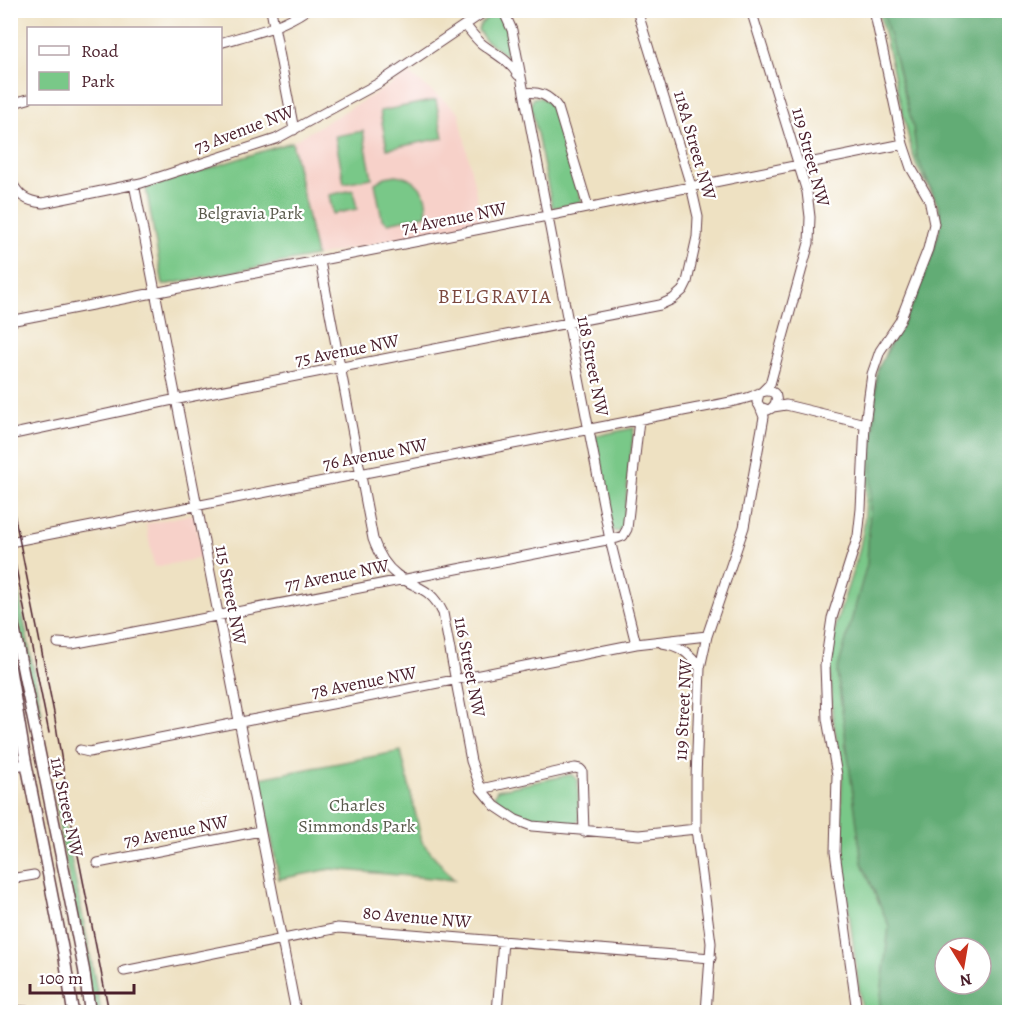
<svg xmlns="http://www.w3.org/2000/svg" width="1020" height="1023" viewBox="0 0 1020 1023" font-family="Alegreya,serif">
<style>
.built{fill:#f7d1c9}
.green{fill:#79c888;stroke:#62745a;stroke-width:1.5}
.forest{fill:#62ac74;stroke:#566650;stroke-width:1.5;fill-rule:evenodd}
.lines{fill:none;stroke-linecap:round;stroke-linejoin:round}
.minor-casing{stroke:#633c42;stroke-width:11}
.major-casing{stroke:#633c42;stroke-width:13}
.minor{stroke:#fff;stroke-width:9}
.major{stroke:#fff;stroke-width:10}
.tram{stroke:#4a1f2b;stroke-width:1.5}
.labels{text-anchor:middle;stroke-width:4.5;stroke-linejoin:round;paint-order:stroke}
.street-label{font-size:18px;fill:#4a1f2b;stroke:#fff}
.park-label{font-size:18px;fill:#5a5a4c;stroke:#fff}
.neighbourhood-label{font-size:20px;letter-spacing:1.5px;fill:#7c483e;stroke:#fff}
</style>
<rect width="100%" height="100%" fill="#fff"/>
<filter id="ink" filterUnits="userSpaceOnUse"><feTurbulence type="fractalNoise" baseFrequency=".0167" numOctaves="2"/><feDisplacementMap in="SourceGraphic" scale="12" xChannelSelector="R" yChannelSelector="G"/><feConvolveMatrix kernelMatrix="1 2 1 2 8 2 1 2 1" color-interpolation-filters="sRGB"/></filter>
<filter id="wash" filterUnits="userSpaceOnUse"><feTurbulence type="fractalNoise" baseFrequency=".008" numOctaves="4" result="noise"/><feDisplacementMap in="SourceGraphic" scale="24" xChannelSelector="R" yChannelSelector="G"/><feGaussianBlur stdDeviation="1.35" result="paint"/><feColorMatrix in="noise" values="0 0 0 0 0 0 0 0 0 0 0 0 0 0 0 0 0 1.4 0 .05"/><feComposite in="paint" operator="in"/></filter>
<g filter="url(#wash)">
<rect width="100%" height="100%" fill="#eee1c2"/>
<path class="built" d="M 409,74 L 459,112 L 482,222 L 316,256 L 292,142 Z
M 192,514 L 195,517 L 203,558 L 154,567 L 146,524 Z"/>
<path class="green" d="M 879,11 L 896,11 L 949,200 L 879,474 L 846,730 L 845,744 L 850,762 L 870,864 C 870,892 879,906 897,927 L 884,1012 L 862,1012 L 840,843 L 842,777 L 832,712 L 830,665 L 836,624 L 859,552 L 864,527 L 872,402 L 876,378 L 888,346 L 907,318 L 940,227 L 940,217 L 937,202 L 917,167 L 912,152 Z
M 499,14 C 510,23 511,44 514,58 L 511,59 L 485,40 L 478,30 C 480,21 491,16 499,14 Z
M 539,97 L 546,100 L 555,112 L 582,202 L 553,208 L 552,206 L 531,105 L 533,98 Z
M 436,100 L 443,138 L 387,149 L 380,111 Z
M 363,131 L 372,178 L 344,183 L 335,136 Z
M 292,142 L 316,256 L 163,285 L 146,188 Z
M 396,175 C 417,177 430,194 426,215 L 388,223 L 382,219 L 375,183 L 385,177 Z
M 353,190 L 357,209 L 333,214 L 329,195 Z
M 634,428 L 623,528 L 620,531 L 616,532 L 612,529 L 595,436 Z
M 11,566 L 13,566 L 15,575 L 42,713 L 36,714 L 20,632 Z
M 401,751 L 422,842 L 454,880 L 331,869 L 279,879 L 260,778 Z
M 569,775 L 573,775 L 578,781 L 579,820 L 574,825 C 546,823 510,822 494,796 L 497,790 Z
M 56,796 L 59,796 L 101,1011 L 96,1012 L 93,1007 L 59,826 Z"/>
<path class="forest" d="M 883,11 L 1009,11 L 1009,1012 L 879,1012 L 889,926 L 862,863 L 837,672 L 867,564 L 877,370 L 915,300 L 933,253 L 939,232 L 940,211 L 917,157 L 913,127 ZM 945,948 L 981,948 L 981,984 L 945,984 Z"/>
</g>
<g filter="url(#ink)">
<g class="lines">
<g class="minor-casing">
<path id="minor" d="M 271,10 L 294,130
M 503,10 L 512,30 L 610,540 L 636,644
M 751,10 L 807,192 L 810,217 L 809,243 L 770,384 L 762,392
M 466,26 C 471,32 476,39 482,44 C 495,54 509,60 518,75
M 220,43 C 250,34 280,28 306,10
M 524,93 C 539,91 549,95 558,108 L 588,207
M 10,104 L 28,99
M 10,180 C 19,195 24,201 43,203 L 141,183 L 276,139 L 379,83 L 487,10
M 134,184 L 296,1012
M 320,261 L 373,539 C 378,553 385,566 397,575 C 417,590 430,586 443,613 L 471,761 L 481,789 L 495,806 L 516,820 L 532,826 L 639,835 L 696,829
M 10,321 L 542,217 L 903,144
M 773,407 L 786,405 L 865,424
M 14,434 L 168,401 L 660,305 L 673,299 L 683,290 L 687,282 L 697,237 L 698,217 L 691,186 L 637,10
M 10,542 L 688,410 C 709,406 730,403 750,397 C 755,396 762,390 768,391 C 781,392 777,407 768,410 L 760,407 L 757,402 L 759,394
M 58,643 L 72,644 L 617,538 L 623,536 L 627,529 L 639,420
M 662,643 C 679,645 691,654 700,668
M 80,750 L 89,752 L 636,644 L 707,636
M 10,767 L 26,764
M 481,789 L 575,768 L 580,769 L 582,771 L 584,832
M 98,863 L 260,831
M 10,879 L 34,875
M 124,971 L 338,928 L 711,958
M 10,1010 L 38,1012
M 497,1012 L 503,941
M 706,1012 L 711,943 L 696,829 L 696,779 L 700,668 L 707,636 L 744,527 L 764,417 L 760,407
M 857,1012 L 835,852 L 837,775 L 827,719 L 825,665 L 832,618 L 858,536 L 861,509 L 865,424 L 872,374 L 880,351 L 900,321 L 928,249 L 934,224 L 929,199 L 911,168 L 903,144 L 874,10"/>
</g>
<g class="major-casing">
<path id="major" d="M 10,608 L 70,900 L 84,970 L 90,1012
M 10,667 L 25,757 L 64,955 L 73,1012"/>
</g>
<use href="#minor" class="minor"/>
<use href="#major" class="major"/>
<path class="tram" d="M 10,493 L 54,713 L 73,830 L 109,1012
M 10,538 L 49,733"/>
</g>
</g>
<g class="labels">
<g class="street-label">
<text transform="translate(244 129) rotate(-21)" y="6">73 Avenue NW</text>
<text transform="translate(695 145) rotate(74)" y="6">118A Street NW</text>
<text transform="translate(811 157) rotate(75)" y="6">119 Street NW</text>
<text transform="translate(454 218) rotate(-11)" y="6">74 Avenue NW</text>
<text transform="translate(347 350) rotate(-11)" y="6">75 Avenue NW</text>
<text transform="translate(593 366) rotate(79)" y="6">118 Street NW</text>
<text transform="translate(375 454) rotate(-11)" y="6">76 Avenue NW</text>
<text transform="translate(337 575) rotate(-11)" y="6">77 Avenue NW</text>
<text transform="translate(231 595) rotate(79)" y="6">115 Street NW</text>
<text transform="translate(470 667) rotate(79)" y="6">116 Street NW</text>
<text transform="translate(364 682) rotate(-11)" y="6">78 Avenue NW</text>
<text transform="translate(683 710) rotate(-87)" y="6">119 Street NW</text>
<text transform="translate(67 807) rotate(78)" y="6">114 Street NW</text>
<text transform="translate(176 831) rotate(-11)" y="6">79 Avenue NW</text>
<text transform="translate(417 917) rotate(5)" y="6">80 Avenue NW</text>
</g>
<g class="park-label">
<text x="250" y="219">Belgravia Park</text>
<text x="357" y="811">Charles<tspan x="357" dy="21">Simmonds Park</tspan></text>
</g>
<g class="neighbourhood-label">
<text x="495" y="303">BELGRAVIA</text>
</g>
</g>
<rect width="1020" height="1023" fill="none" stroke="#fff" stroke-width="36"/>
<rect x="27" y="27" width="195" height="78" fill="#ffffff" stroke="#b7a5aa" stroke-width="1.5"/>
<rect x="39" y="46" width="30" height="9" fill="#ffffff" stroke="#b7a5aa" stroke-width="1.5"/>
<text x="81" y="57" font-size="18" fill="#4a1f2b">Road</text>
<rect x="39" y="72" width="30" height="18" fill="#79c888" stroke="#b7a5aa" stroke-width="1.5"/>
<text x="81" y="87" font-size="18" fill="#4a1f2b">Park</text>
<g transform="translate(963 966) rotate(169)"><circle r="28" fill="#ffffff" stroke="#b7a5aa" stroke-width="1.5"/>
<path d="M0-4.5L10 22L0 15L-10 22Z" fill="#c8321e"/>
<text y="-9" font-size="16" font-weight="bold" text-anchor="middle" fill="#4a1f2b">N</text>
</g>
<path d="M30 984v9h104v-9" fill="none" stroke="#4a1f2b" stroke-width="3"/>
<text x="39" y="984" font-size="18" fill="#4a1f2b" stroke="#ffffff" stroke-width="4.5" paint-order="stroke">100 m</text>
</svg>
